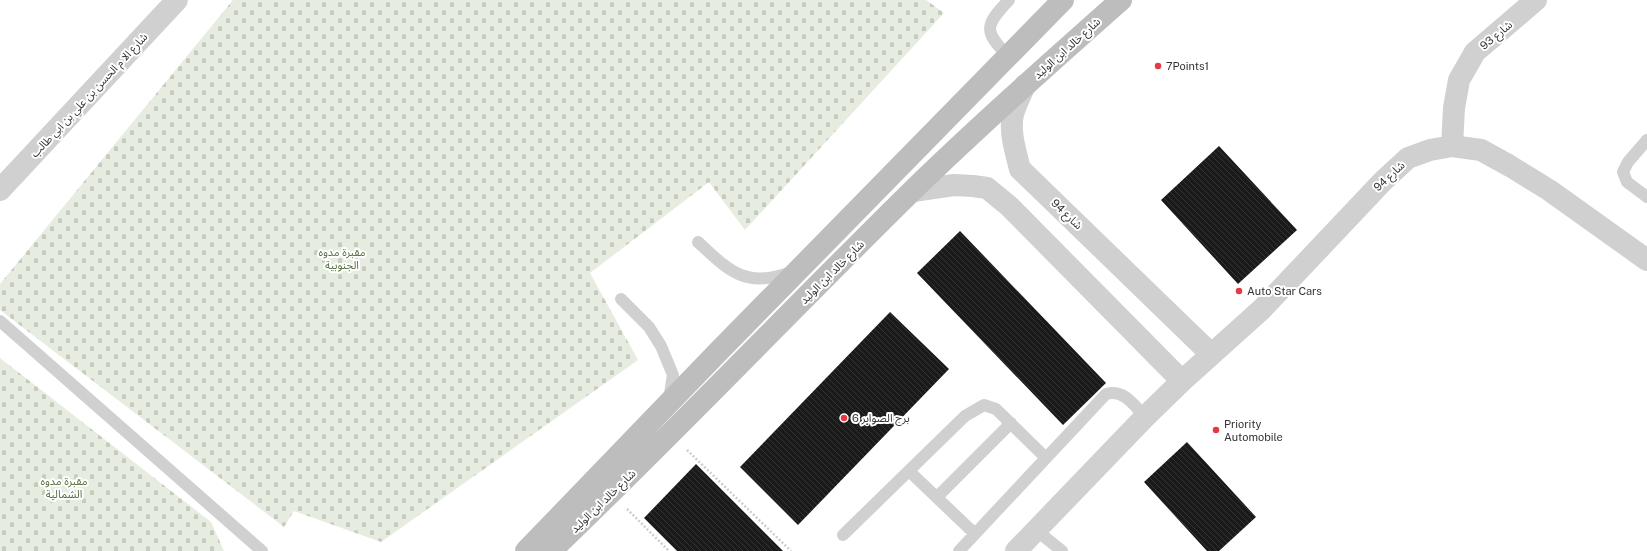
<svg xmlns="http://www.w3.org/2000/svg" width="1647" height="551" viewBox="0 0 1647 551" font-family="'Public Sans','Noto Sans Arabic',sans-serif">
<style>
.cemetery{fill:url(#cemetery-stones)}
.building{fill:url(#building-back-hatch)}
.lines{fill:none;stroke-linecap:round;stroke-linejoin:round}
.path{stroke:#cdcdcd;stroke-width:2.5;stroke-dasharray:2 2;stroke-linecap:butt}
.service{stroke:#d0d0d0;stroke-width:12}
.minor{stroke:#d0d0d0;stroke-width:22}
.secondary{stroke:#bdbdbd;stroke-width:22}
.poi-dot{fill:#e63946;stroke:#fff;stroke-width:1.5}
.labels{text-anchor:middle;stroke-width:4;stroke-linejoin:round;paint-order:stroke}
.street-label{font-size:11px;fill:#333;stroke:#fff}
.poi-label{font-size:11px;fill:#333;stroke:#fff;text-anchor:start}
.park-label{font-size:11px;fill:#56703f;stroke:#fff}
</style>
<defs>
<pattern id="cemetery-stones" width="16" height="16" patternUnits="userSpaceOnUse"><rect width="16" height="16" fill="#e6ecdf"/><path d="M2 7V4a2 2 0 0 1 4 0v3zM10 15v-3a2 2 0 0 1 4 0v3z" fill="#c6cbc0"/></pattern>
<pattern id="building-back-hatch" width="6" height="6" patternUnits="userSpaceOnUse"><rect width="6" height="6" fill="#1a1a1a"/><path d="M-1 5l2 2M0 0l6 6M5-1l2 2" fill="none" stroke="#333"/></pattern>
</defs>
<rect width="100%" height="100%" fill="#fff"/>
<path class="cemetery" d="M 233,0 L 926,0 L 944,13 L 745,230 L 709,182 L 590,273 L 638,360 L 381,542 L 294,511 L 284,527 L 0,310 L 0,284 Z
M 0,358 L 211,522 L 224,551 L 0,551 Z"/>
<path class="building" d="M 1219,146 L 1297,230 L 1238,284 L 1161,200 Z
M 960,231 L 1106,383 L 1063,425 L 917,273 Z
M 890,312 L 949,369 L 798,525 L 740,467 Z
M 1187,442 L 1256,517 L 1219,551 L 1207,551 L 1144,482 Z
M 696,464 L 783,551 L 677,551 L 644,518 Z"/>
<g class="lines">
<path class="path" d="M 687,450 L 791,551
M 627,509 L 669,551"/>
<path class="service" d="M 1008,56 C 983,31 985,25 1009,0
M 1647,140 L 1628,162 L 1623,172 L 1627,182 L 1647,197
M 698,242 C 729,271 746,289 791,272
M 621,299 L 649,327 L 661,346 L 673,375 L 669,400
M 0,321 L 262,551
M 909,471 L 975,534
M 937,497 L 1011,423
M 1036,530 L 1062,551
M 843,535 L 965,416 L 984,405 L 996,409 L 1046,458
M 959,551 L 1106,394 C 1124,389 1134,405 1145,417"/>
<path class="minor" d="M 1025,85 C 1021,94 1016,104 1013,114 C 1009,132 1016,153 1020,169 L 1211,354
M 1452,146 L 1454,108 L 1459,80 L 1475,52 L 1536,0
M 0,190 L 177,0
M 913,191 L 954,185 L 973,186 L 987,188 L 1009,206 L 1182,381
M 1016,551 L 1145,417 L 1182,381 L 1262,309 L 1383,181 L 1408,158 L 1430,150 L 1452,146 L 1481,150 L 1510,166 L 1549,190 L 1647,260"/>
<path class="secondary" d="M 526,551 L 717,353 L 1063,0
M 551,551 C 674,433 791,310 912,191 C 980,125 1050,63 1121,0"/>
</g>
<g class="poi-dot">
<circle cx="1158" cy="66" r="4"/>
<circle cx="1239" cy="291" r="4"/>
<circle cx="844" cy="418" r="4"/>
<circle cx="1216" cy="430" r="4"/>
</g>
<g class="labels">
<g class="street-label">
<text transform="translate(1496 35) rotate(-40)" y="4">شارع 93</text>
<text transform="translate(1067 48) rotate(-42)" y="4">شارع خالد ابن الوليد</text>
<text transform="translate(89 95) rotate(-47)" y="4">شارع الا م الحسن بن علي بن ابي طالب</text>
<text transform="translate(1389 176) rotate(-43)" y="4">شارع 94</text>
<text transform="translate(1067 214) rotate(44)" y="4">شارع 94</text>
<text transform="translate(832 272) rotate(-45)" y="4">شارع خالد ابن الوليد</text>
<text transform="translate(603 501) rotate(-44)" y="4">شارع خالد ابن الوليد</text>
</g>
<g class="poi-label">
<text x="1166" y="70">7Points1</text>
<text x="1247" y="295">Auto Star Cars</text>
<text x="852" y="422">برج الصوابر 6</text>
<text x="1224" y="428">Priority<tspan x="1224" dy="13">Automobile</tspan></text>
</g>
<g class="park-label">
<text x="342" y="256">مقبرة مدوه<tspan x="342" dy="13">الجنوبية</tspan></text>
<text x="64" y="485">مقبرة مدوه<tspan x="64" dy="13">الشمالية</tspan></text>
</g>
</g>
</svg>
